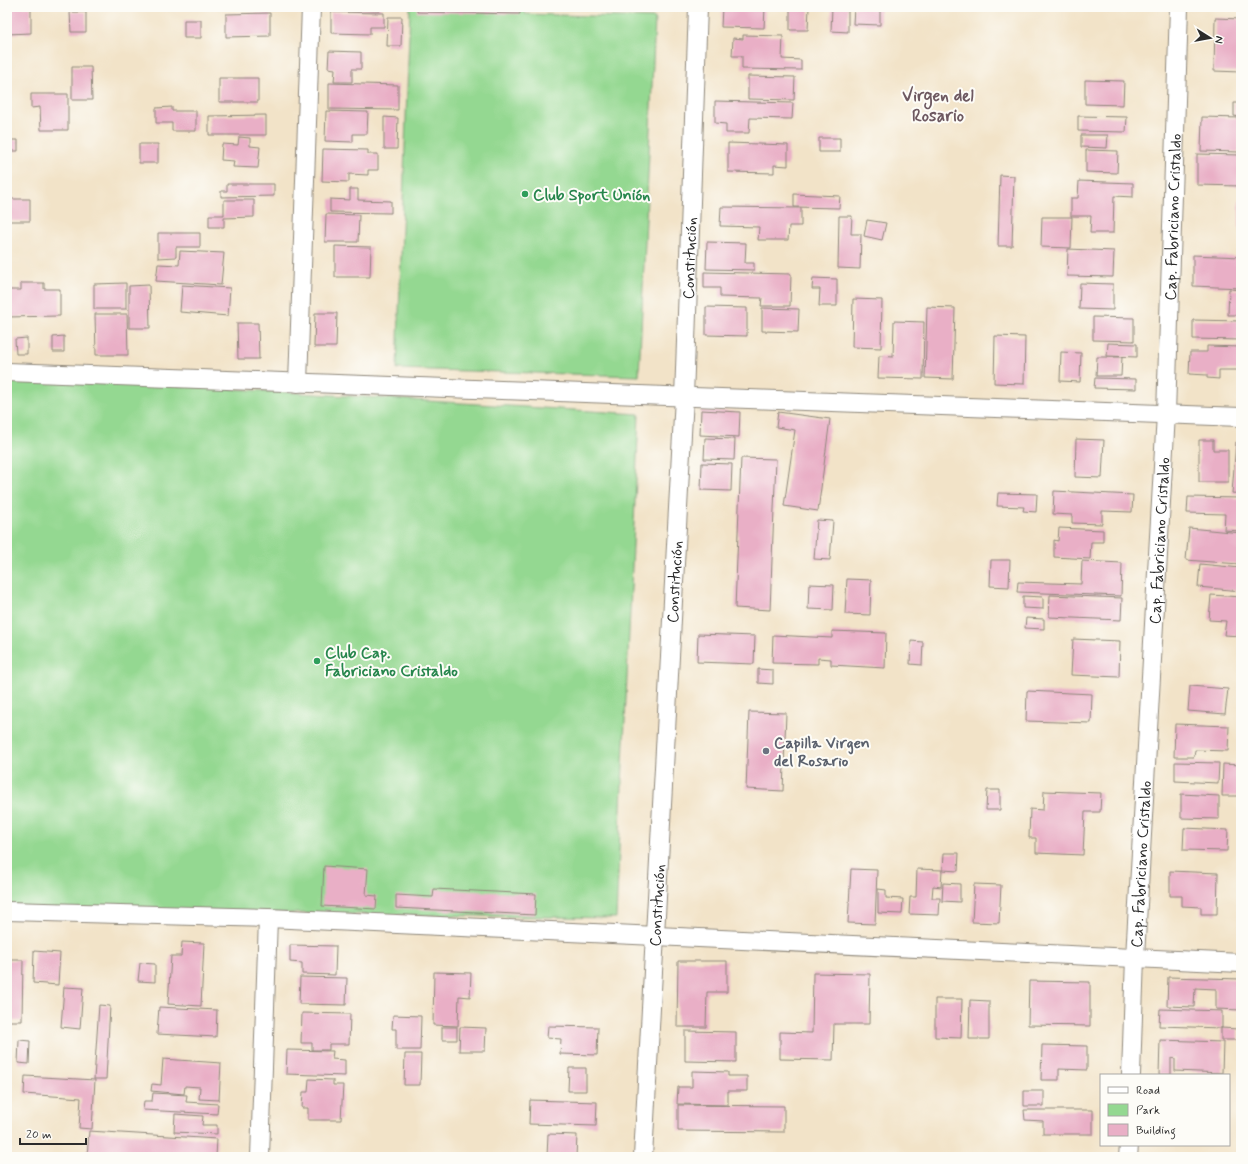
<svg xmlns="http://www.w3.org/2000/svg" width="1248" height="1164" viewBox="0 0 1248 1164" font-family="Mynerve,sans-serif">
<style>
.green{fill:#94d891;stroke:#60825e}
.building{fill:#e9afc6}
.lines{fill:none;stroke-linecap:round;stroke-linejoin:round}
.minor-casing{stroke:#8e877a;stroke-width:20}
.minor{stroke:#fff;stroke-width:18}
.leisure-dot{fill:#2e9e5b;stroke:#fdfcf7;stroke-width:1.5}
.worship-dot{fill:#6b7280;stroke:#fdfcf7;stroke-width:1.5}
.labels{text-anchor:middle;stroke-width:4;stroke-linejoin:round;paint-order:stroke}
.leisure-label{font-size:16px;font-weight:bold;fill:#27864d;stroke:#fdfcf7;text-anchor:start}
.street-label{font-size:16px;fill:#2b2b2b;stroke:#fdfcf7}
.worship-label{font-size:16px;font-weight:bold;fill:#5b616d;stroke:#fdfcf7;text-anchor:start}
.neighbourhood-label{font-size:17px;font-weight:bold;fill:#6e5961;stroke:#fdfcf7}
</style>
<rect width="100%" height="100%" fill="#fdfcf7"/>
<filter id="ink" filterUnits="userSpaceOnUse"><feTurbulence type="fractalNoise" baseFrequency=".025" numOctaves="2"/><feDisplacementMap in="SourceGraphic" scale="8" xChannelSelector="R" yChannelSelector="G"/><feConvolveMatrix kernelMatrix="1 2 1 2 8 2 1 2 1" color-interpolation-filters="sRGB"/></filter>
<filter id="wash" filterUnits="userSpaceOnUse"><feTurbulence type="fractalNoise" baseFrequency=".012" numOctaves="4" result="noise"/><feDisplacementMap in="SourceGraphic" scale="16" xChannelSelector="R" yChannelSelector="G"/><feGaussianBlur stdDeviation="0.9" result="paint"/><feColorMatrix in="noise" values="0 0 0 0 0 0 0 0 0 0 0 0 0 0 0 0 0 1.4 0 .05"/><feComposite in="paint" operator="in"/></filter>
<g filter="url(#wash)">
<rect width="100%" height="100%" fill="#f2e3c8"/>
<path class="green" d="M 410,7 L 525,7 L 525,14 L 655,18 L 639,376 L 397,369 Z
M 7,375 L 639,414 L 616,918 L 7,909 Z"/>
<g id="blocks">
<path class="building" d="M 7,7 L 31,7 L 31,33 L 7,34 L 7,24 L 10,24 L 10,13 L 7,13 Z
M 324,7 L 381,7 L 380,11 L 323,9 Z
M 417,7 L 520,7 L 520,14 L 417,12 Z
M 722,7 L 765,7 L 764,28 L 721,27 Z
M 790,7 L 809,7 L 808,30 L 790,30 Z
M 832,7 L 848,7 L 848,32 L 831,31 Z
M 854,7 L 880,7 L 880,25 L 853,24 Z
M 70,12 L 86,12 L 86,32 L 71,32 Z
M 331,12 L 384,13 L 384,27 L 370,27 L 370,34 L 331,33 Z
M 270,13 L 270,36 L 226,37 L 226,14 Z
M 388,17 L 402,17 L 401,46 L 387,46 Z
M 1215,18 L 1241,19 L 1241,72 L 1214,71 Z
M 184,20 L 201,20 L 201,38 L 184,38 Z
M 743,35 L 783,36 L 782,59 L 801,60 L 801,70 L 742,69 L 742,56 L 732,56 L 733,38 L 743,39 Z
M 329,51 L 361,52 L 361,69 L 352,69 L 352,82 L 334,82 L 335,69 L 328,68 Z
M 7,66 L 9,66 L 9,96 L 7,96 Z
M 72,67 L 91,67 L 92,100 L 72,100 Z
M 748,76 L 795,77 L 794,100 L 748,99 Z
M 219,78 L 258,78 L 258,102 L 219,102 Z
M 1085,80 L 1124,81 L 1123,105 L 1085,104 Z
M 329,83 L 398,85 L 398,110 L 329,109 Z
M 31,94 L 68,94 L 68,130 L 41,130 L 40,107 L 31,108 Z
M 715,101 L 793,103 L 792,119 L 750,118 L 749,133 L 726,133 L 726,124 L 715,123 Z
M 1234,103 L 1241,103 L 1241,117 L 1234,116 Z
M 172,107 L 172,111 L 196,111 L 196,131 L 172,131 L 172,123 L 156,123 L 156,108 Z
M 326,111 L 368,112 L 367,134 L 353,134 L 353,142 L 325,141 Z
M 266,115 L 266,135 L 209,135 L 209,116 Z
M 1078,116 L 1127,117 L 1126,132 L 1078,131 Z
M 384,117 L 398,118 L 397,149 L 384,149 Z
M 1202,117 L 1240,118 L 1239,152 L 1201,151 Z
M 7,131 L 9,131 L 9,140 L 18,140 L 18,151 L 9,151 L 9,158 L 7,158 Z
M 1081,135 L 1108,135 L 1107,148 L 1081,147 Z
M 239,137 L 250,138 L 250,146 L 260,147 L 258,168 L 233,167 L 234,161 L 221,160 L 222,144 L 238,145 Z
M 819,138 L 840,138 L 840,152 L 819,152 Z
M 728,143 L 788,145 L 788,166 L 774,165 L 774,173 L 728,172 Z
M 139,144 L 158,144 L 158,163 L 139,163 Z
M 323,149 L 368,150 L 368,154 L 378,154 L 378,170 L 368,170 L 368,175 L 349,174 L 349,182 L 322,181 Z
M 1086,150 L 1118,151 L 1117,173 L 1086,172 Z
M 1197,154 L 1241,155 L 1241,186 L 1197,185 Z
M 1000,175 L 1014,176 L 1012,246 L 998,246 Z
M 1079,181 L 1133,183 L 1133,197 L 1114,196 L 1113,233 L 1090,233 L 1091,216 L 1071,216 L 1071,198 L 1078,198 Z
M 227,184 L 274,184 L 274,196 L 221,197 L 221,191 L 227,191 Z
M 350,189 L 358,189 L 358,200 L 391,201 L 391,213 L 330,212 L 330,199 L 350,200 Z
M 794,194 L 840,196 L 839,208 L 794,207 Z
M 7,199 L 30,199 L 30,221 L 7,221 Z
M 224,200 L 254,200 L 254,217 L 224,218 L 224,227 L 209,227 L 209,215 L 224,215 Z
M 1239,201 L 1241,201 L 1241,232 L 1239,232 Z
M 721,207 L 801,208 L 801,226 L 789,226 L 788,240 L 758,240 L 759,227 L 720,226 Z
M 326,214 L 359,215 L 358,242 L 325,242 Z
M 839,216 L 852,216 L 851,234 L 861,234 L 860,269 L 838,268 Z
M 1042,217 L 1072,217 L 1071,248 L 1041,247 Z
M 867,220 L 886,223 L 882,240 L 864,236 Z
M 158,233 L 200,233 L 200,247 L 176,247 L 176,257 L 158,258 Z
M 707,242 L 746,243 L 745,263 L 754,263 L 754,270 L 706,269 Z
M 335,246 L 371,247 L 370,277 L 335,277 Z
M 1068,249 L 1114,251 L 1113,277 L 1067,276 Z
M 180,251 L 224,253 L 221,285 L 156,281 L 158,264 L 179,265 Z
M 1193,255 L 1241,257 L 1241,288 L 1193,286 Z
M 704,272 L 791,274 L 790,306 L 761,306 L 762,298 L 720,297 L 720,288 L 704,288 Z
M 813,278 L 837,279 L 837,306 L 819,306 L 820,289 L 812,289 Z
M 21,283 L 44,283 L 44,289 L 60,289 L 60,316 L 7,317 L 7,290 L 21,290 Z
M 126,283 L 126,309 L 94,309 L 94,284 Z
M 1080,283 L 1113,284 L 1113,310 L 1079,309 Z
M 149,285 L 150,328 L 129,328 L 129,286 Z
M 182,285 L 230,288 L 228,316 L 180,312 Z
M 1229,289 L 1241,290 L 1241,315 L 1228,315 Z
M 853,299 L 882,300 L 881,348 L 852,347 Z
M 706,307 L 747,308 L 747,336 L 706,335 Z
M 927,307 L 955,308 L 953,379 L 925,378 Z
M 762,308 L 799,309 L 798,332 L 762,331 Z
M 315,313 L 337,313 L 336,347 L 314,347 Z
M 95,314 L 127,314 L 128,355 L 96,355 Z
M 1093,317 L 1134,318 L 1134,341 L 1093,340 Z
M 1193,320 L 1241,321 L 1241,340 L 1193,339 Z
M 894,321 L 924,322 L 923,379 L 878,378 L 879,356 L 893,357 Z
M 237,323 L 258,323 L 259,359 L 238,359 Z
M 64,336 L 64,352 L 53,352 L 53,337 Z
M 995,336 L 1025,337 L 1024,384 L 994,383 Z
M 27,338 L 27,354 L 16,354 L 15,339 Z
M 1108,343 L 1137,344 L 1137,357 L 1107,356 Z
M 1207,346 L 1241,347 L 1241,370 L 1219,370 L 1219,379 L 1207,378 L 1207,375 L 1189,374 L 1190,352 L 1207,352 Z
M 1061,352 L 1081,353 L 1080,382 L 1060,381 Z
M 1097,357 L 1122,357 L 1121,376 L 1096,376 Z
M 1095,378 L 1136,379 L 1136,389 L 1094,388 Z
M 701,410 L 740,412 L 739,437 L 700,435 Z
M 778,412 L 830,419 L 818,511 L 784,506 L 795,430 L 776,427 Z
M 705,438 L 735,439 L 734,460 L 704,459 Z
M 1076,439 L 1104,440 L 1102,478 L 1075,477 Z
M 1199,440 L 1213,440 L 1213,450 L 1228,450 L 1228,482 L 1199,482 Z
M 1236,442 L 1241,443 L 1241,494 L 1232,493 Z
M 741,458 L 776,459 L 770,610 L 735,608 Z
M 702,463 L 732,464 L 731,491 L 701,490 Z
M 1054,491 L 1133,495 L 1132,512 L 1102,511 L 1102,524 L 1072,523 L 1072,515 L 1053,514 Z
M 998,493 L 1037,494 L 1036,512 L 1023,511 L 1024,507 L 997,506 Z
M 1188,497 L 1241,498 L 1241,531 L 1224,530 L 1225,514 L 1187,513 Z
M 817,520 L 833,521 L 830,560 L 814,559 Z
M 1059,528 L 1103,530 L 1103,542 L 1091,542 L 1090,559 L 1054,557 L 1054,540 L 1058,541 Z
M 1189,528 L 1241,533 L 1239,564 L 1186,560 Z
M 991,560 L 1010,560 L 1009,587 L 990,586 Z
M 1082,561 L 1122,563 L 1121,596 L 1017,592 L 1018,582 L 1081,584 Z
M 1200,564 L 1241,568 L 1241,591 L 1198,587 Z
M 847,579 L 871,580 L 870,615 L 845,614 Z
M 809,584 L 834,585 L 833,610 L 808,609 Z
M 1050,595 L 1122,598 L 1121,620 L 1049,617 Z
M 1211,595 L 1241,597 L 1241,636 L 1224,635 L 1226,621 L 1209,620 Z
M 1023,596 L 1043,597 L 1043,609 L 1023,608 Z
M 1026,618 L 1044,619 L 1044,629 L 1025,628 Z
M 832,631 L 886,633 L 885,668 L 831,665 L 831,659 L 818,658 L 818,664 L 772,663 L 773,635 L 832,638 Z
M 698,634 L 755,636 L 754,664 L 697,662 Z
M 1073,639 L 1120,641 L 1119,677 L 1071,675 Z
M 911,641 L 923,642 L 922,665 L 910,664 Z
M 758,669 L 773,670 L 773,684 L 758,683 Z
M 1190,686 L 1228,689 L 1225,714 L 1188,711 Z
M 1027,691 L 1092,694 L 1091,723 L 1026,721 Z
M 749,712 L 786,713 L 783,791 L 746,789 Z
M 1175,724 L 1229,726 L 1228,751 L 1195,750 L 1194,757 L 1174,757 Z
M 1175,762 L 1219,763 L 1218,783 L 1175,781 Z
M 1223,764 L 1240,765 L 1239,796 L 1222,796 Z
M 987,790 L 1000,790 L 1000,810 L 986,810 Z
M 1044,791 L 1101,793 L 1100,812 L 1085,812 L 1083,855 L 1036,853 L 1036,838 L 1029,838 L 1030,809 L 1043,810 Z
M 1181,794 L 1219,796 L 1219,819 L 1181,818 Z
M 1184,828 L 1228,830 L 1227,851 L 1183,850 Z
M 944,853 L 959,853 L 958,871 L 943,870 Z
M 324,866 L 368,869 L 366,895 L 377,896 L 376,909 L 322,906 Z
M 851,869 L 877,870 L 875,924 L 848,923 Z
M 917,869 L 942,870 L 941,887 L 933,886 L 932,898 L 940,898 L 939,915 L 909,914 L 910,897 L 916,897 Z
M 1170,871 L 1218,873 L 1217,914 L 1201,914 L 1201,907 L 1182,906 L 1182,896 L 1170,896 Z
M 943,883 L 960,884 L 960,902 L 942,901 Z
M 974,884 L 1001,885 L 999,923 L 972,922 Z
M 434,889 L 536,894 L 535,915 L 396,908 L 396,895 L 433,897 Z
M 878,889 L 886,890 L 886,898 L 903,899 L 902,914 L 878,913 Z
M 182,942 L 204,943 L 201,1006 L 168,1004 L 171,956 L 181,956 Z
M 290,945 L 336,946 L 335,975 L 302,974 L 302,963 L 290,962 Z
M 34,951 L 60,953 L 58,985 L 33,983 Z
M 7,960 L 23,960 L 22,1021 L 7,1021 Z
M 678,961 L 727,961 L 727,992 L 707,992 L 706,1027 L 677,1027 Z
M 140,963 L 155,964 L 155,982 L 138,981 Z
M 434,972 L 471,973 L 470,997 L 459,996 L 458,1026 L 433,1025 Z
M 813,973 L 870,974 L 869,1024 L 834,1024 L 833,1060 L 780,1059 L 780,1032 L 812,1033 Z
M 300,977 L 347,978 L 346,1005 L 299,1004 Z
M 1168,977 L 1241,979 L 1241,1010 L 1216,1009 L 1216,989 L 1195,988 L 1194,1007 L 1167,1006 Z
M 1029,981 L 1090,982 L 1090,1026 L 1028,1025 Z
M 64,987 L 83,988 L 80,1029 L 61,1027 Z
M 935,999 L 962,999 L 961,1038 L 935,1037 Z
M 970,1000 L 989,1001 L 989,1039 L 969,1039 Z
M 99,1005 L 110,1006 L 106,1079 L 94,1079 Z
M 159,1007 L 217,1010 L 216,1037 L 157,1034 Z
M 1160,1009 L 1222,1011 L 1222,1028 L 1159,1026 Z
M 302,1013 L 350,1014 L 349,1044 L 329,1044 L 329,1050 L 312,1050 L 312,1043 L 301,1043 Z
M 393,1015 L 421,1016 L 420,1050 L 396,1050 L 396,1029 L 392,1029 Z
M 548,1026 L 598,1027 L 597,1055 L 560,1054 L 561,1039 L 547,1038 Z
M 442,1027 L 457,1027 L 457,1040 L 442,1040 Z
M 460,1027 L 486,1028 L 485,1051 L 459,1051 Z
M 1221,1028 L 1238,1029 L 1238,1040 L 1221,1040 Z
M 685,1031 L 736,1032 L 736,1062 L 685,1061 Z
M 19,1040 L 30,1041 L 29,1064 L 18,1063 Z
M 1160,1040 L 1223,1042 L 1222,1073 L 1175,1071 L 1175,1059 L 1171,1058 L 1171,1075 L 1159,1075 Z
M 1042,1045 L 1087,1046 L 1087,1070 L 1059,1069 L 1059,1080 L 1041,1080 Z
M 287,1050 L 333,1051 L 332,1059 L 345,1060 L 345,1076 L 286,1074 Z
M 405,1054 L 421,1054 L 420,1085 L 404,1085 Z
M 163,1059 L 221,1063 L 219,1100 L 199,1099 L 200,1087 L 185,1086 L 184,1094 L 151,1091 L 152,1084 L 161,1085 Z
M 569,1068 L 586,1068 L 586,1091 L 568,1091 Z
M 692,1071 L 728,1072 L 728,1076 L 747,1076 L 747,1091 L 728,1091 L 728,1105 L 677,1104 L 678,1087 L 692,1087 Z
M 25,1076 L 95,1080 L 92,1129 L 79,1128 L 81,1098 L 24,1094 Z
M 309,1079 L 333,1080 L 333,1085 L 343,1085 L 341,1120 L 308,1120 L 308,1108 L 302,1108 L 303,1092 L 308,1092 Z
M 1024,1091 L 1044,1091 L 1044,1106 L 1024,1106 Z
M 153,1093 L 187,1095 L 186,1102 L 218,1104 L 217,1114 L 143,1110 L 144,1101 L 152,1101 Z
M 530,1100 L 597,1102 L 596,1126 L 529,1124 Z
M 678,1105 L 784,1106 L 784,1132 L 678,1131 Z
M 1024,1110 L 1093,1110 L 1093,1134 L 1043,1134 L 1043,1121 L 1025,1120 Z
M 175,1114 L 203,1116 L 202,1125 L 217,1125 L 217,1134 L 174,1132 Z
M 89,1131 L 217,1139 L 216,1157 L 87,1157 Z
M 548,1134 L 577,1135 L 576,1157 L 547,1157 Z"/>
</g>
</g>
<g filter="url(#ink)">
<use href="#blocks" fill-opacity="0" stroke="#8e877a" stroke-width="1"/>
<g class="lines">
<g class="minor-casing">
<g id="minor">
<path d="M 7,372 L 1241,417"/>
<path d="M 298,383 L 311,7"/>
<path d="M 7,911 L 268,918 L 1241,963"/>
<path id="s1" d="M 1131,1075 L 1135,957 L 1166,414 L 1179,7"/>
<path d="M 260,1157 L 268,918"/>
<path id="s2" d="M 643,1157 L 684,397 L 698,7"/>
<path d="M 1128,1157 L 1129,1145"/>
</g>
</g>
<use href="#minor" class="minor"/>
</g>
</g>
<g class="leisure-dot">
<circle cx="525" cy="194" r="4"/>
<circle cx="317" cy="661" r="4"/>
</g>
<circle class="worship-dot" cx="766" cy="751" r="4"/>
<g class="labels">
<g class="leisure-label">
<text x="533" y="200">Club Sport Unión</text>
<text x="325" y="658">Club Cap.<tspan x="325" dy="18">Fabriciano Cristaldo</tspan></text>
</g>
<g class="street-label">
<text dy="6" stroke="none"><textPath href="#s1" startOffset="859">Cap. Fabriciano Cristaldo</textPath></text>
<text dy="6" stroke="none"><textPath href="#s2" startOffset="900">Constitución</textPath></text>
<text dy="6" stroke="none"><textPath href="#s1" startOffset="535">Cap. Fabriciano Cristaldo</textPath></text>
<text dy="6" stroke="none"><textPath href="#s2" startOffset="576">Constitución</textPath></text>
<text dy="6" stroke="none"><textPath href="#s1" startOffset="211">Cap. Fabriciano Cristaldo</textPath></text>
<text dy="6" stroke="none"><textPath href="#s2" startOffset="252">Constitución</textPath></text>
</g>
<g class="worship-label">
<text x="774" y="748">Capilla Virgen<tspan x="774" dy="18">del Rosario</tspan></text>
</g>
<g class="neighbourhood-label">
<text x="938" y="101">Virgen del<tspan x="938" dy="20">Rosario</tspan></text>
</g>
</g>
<rect width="1248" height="1164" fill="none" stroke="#fdfcf7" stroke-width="24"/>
<rect x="1100" y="1074" width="130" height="72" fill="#fdfcf7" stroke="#a9a8a5"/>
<rect x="1108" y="1087" width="20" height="6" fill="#ffffff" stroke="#a9a8a5"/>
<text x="1136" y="1094" font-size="12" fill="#2b2b2b">Road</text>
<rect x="1108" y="1104" width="20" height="12" fill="#94d891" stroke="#a9a8a5"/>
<text x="1136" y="1114" font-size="12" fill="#2b2b2b">Park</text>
<rect x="1108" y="1124" width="20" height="12" fill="#e9afc6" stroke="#a9a8a5"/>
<text x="1136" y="1134" font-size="12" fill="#2b2b2b">Building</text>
<g transform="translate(1210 38) rotate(101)" stroke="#fdfcf7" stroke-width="3" paint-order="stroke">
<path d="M0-3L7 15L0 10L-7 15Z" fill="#2b2b2b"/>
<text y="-6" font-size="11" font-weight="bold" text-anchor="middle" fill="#2b2b2b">N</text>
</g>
<path d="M20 1138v6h66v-6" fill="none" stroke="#2b2b2b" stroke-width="2"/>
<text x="26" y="1138" font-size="12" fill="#2b2b2b" stroke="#fdfcf7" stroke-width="3" paint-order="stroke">20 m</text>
</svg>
